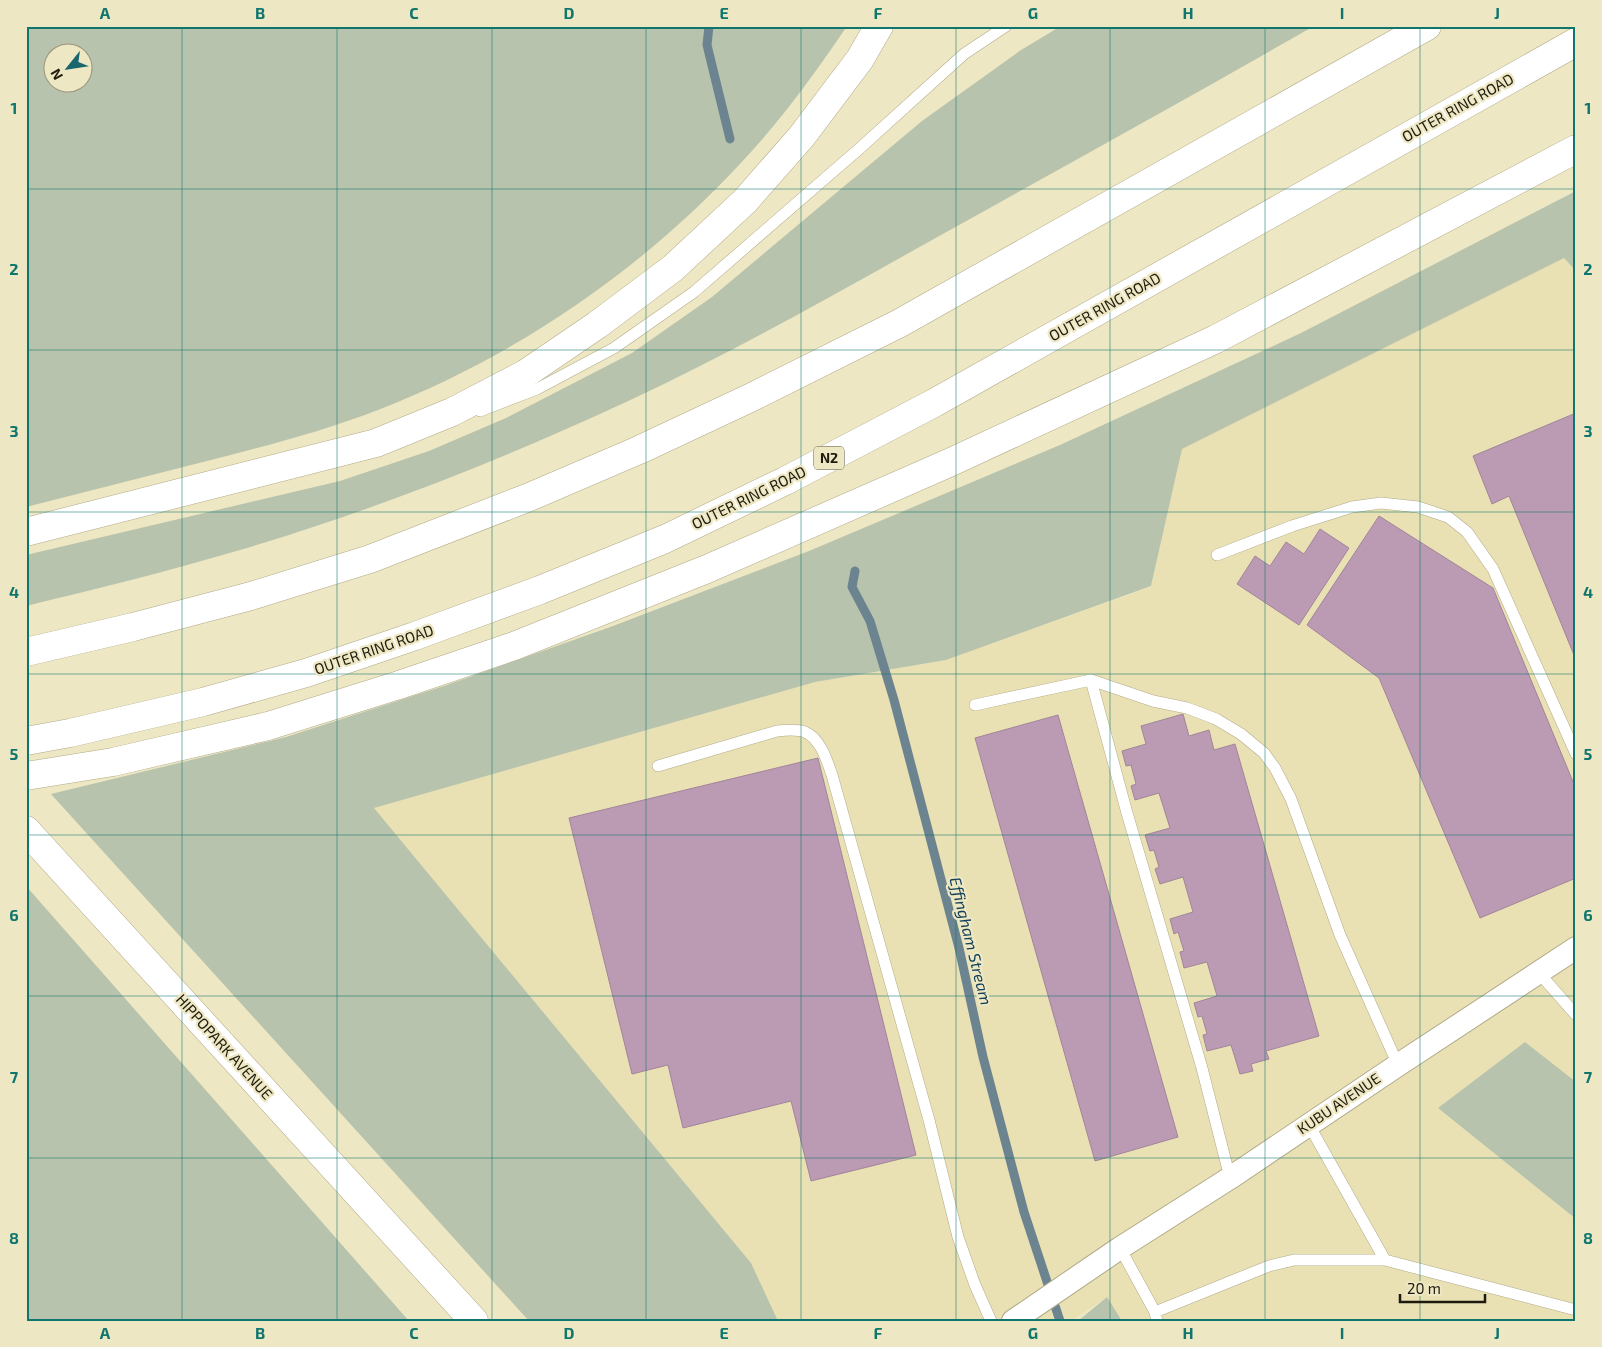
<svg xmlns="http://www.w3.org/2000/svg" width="1602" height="1347" viewBox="0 0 1602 1347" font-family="'Exo 2',sans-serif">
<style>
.built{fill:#e9e1b4}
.green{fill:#b7c3ac;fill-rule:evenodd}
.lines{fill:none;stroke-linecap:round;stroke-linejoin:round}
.stream{stroke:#6c848f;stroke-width:9}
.building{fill:#bb9bb3;stroke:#a2849a}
.service-casing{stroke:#b1aa88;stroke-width:12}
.minor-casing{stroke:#b1aa88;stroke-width:24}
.tertiary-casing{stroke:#b1aa88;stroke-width:29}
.motorway-casing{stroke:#b1aa88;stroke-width:29}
.service{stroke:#fff;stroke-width:11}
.minor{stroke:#fff;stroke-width:22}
.tertiary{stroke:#fff;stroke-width:28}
.motorway{stroke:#fff;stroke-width:28}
.grid{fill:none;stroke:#0f766e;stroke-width:1;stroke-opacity:0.55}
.labels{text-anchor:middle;stroke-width:4.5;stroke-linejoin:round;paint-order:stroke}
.shield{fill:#eee7c3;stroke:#5c5844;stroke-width:1}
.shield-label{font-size:14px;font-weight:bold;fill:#1e1b0e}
.street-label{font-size:15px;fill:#1e1b0e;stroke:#eee7c3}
.water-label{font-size:16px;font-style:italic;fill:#114058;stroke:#eee7c3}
.neatline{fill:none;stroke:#0f766e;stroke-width:2}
.grid-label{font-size:16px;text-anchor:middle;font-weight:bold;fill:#0f766e}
</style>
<rect width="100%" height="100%" fill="#eee7c3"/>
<path class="built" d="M 1564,257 L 1576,271 L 1576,1082 L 1525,1042 L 1438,1108 L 1576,1219 L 1576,1321 L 1122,1321 L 1107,1297 L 1071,1321 L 778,1321 L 751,1263 L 374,808 L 815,682 L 946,660 L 1151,587 L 1182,449 Z"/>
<path class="green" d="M 26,26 L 847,26 C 814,75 779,123 738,166 C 638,273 514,357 378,410 C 321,432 262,447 203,462 C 144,477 85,492 26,507 ZM 82,52 L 82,82 L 52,82 L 52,52 Z
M 1061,26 L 1314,26 C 1190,97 1065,166 941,235 C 837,293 734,352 626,402 C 499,461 367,513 233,552 C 165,572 96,589 26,606 L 26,555 L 340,481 L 429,451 L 506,418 L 632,353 L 712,297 L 922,121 L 1021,50 Z
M 1576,191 L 1576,271 L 1564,258 L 1182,449 L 1151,586 L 946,660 L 815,682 L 374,808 L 751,1263 L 778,1321 L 529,1321 L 51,794 L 286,737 L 447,685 L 613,626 L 809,551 L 1060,445 L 1301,333 Z
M 26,886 L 409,1321 L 26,1321 Z
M 1525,1042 L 1576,1082 L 1576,1219 L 1438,1108 Z
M 1107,1297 L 1122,1321 L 1078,1321 Z"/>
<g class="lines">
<path class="stream" d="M 709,26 L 707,45 L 730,139
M 855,571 L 852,587 L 870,621 L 894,700 L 959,948 L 983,1057 L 1024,1212 L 1060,1321"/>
</g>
<path class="building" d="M 1576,413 L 1576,660 L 1509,496 L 1492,504 L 1473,456 Z
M 1379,516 L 1493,588 L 1576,789 L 1576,878 L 1480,918 L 1379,678 L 1307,625 Z
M 1320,529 L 1349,548 L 1299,625 L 1237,584 L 1255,556 L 1270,566 L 1286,542 L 1304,554 Z
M 1183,714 L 1189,736 L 1209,730 L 1214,750 L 1235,744 L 1319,1036 L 1266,1051 L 1269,1059 L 1251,1064 L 1253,1071 L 1240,1074 L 1231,1045 L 1207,1051 L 1203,1035 L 1207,1034 L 1202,1016 L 1198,1017 L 1194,1003 L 1217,996 L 1207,962 L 1184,968 L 1180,952 L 1184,951 L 1178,932 L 1174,934 L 1170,919 L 1193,912 L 1183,877 L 1160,884 L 1155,869 L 1159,867 L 1154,850 L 1150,851 L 1145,835 L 1170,828 L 1159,793 L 1135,800 L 1131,786 L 1136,784 L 1131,765 L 1126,766 L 1122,751 L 1146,744 L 1141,726 Z
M 1058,715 L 1178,1137 L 1095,1161 L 975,738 Z
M 818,758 L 916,1155 L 811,1181 L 791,1101 L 683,1128 L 668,1065 L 632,1074 L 569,818 Z"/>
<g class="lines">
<g class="service-casing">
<path id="service" d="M 480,411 L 537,389 L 614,348 L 694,292 L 859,149 L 964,54 L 1006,26
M 1217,555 L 1292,526 L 1352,507 L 1381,503 L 1418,507 L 1448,517 L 1467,532 L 1493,569 L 1576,754
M 1091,680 L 1127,813 L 1202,1068 L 1230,1178
M 975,705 L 1091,680 L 1153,701 L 1187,708 L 1216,719 L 1241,734 L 1264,753 L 1275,768 L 1291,799 L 1340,935 L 1398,1065
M 658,766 L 777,731 C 786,730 797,729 805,732 C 821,739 827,761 832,775 L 929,1120 L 958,1237 L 975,1285 L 991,1321
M 1539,973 L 1576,1015
M 1309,1125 L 1385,1260
M 1120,1248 L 1155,1312 L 1157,1321
M 1155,1312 L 1269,1266 L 1294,1260 L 1385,1260 L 1576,1310"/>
</g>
<g class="minor-casing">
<path id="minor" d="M 1013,1321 L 1120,1248 L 1230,1178 L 1398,1065 L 1576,948"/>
</g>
<g class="tertiary-casing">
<path id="tertiary" d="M 26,830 L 474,1321"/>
</g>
<g class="motorway-casing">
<path id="motorway" d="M 26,532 L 376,443 L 452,412 L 525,374 L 597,325 L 673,268 L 745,201 L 802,136 L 860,59 L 879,26
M 26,652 L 133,627 L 251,596 L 370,559 L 527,498 L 639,450 L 750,398 L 900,323 L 1427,26
M 26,741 L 70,733 L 203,702 L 306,673 L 415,636 L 540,590 L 665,539 L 785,481 L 934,403 L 1576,42
M 26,776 L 113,762 L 268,726 L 399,685 L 514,646 L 707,569 L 951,462 L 1216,339 L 1576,149"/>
</g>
<use href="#service" class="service"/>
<use href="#minor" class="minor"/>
<use href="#tertiary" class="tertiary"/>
<use href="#motorway" class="motorway"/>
</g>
<path class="grid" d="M 182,26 L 182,1321M 337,26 L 337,1321M 492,26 L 492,1321M 646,26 L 646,1321M 801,26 L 801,1321M 956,26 L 956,1321M 1110,26 L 1110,1321M 1265,26 L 1265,1321M 1420,26 L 1420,1321M 26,189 L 1576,189M 26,350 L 1576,350M 26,512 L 1576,512M 26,674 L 1576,674M 26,835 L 1576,835M 26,996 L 1576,996M 26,1158 L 1576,1158"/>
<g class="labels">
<rect class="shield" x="814" y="446.5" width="30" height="23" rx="4"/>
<g class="shield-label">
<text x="829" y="463">N2</text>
</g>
<g class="street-label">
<text transform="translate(1458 108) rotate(-29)" y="5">OUTER RING ROAD</text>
<text transform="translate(1105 307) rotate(-29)" y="5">OUTER RING ROAD</text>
<text transform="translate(749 498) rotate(-26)" y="5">OUTER RING ROAD</text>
<text transform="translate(374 650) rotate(-19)" y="5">OUTER RING ROAD</text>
<text transform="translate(224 1047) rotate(48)" y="5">HIPPOPARK AVENUE</text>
<text transform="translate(1339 1104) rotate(-34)" y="5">KUBU AVENUE</text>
</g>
<g class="water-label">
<text transform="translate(971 941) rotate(76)" y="6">Effingham Stream</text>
</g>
</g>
<rect width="1602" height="1347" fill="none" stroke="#eee7c3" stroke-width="55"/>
<g transform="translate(68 68) rotate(240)"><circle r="24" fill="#eee7c3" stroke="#9b957b"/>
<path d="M0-4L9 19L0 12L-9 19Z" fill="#1a666f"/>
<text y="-8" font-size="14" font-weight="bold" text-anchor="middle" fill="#1e1b0e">N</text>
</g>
<path d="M1400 1294v8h85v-8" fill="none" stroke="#1e1b0e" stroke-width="2.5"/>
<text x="1407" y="1294" font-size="15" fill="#1e1b0e" stroke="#eee7c3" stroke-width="4" paint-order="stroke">20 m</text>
<rect x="28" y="28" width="1546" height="1292" class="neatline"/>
<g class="grid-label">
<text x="105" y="19">A</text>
<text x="260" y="19">B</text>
<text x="414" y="19">C</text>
<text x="569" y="19">D</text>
<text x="724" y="19">E</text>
<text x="878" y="19">F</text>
<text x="1033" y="19">G</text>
<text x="1188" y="19">H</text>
<text x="1342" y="19">I</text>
<text x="1497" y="19">J</text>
<text x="14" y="114">1</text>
<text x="1588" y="114">1</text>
<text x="14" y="275">2</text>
<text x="1588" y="275">2</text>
<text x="14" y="437">3</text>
<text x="1588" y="437">3</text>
<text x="14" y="598">4</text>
<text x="1588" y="598">4</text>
<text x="14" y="760">5</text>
<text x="1588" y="760">5</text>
<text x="14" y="921">6</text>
<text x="1588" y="921">6</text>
<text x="14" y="1083">7</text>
<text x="1588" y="1083">7</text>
<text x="14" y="1244">8</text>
<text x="1588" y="1244">8</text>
<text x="105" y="1339">A</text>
<text x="260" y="1339">B</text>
<text x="414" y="1339">C</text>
<text x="569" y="1339">D</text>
<text x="724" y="1339">E</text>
<text x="878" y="1339">F</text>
<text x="1033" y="1339">G</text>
<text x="1188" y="1339">H</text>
<text x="1342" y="1339">I</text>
<text x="1497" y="1339">J</text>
</g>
</svg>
